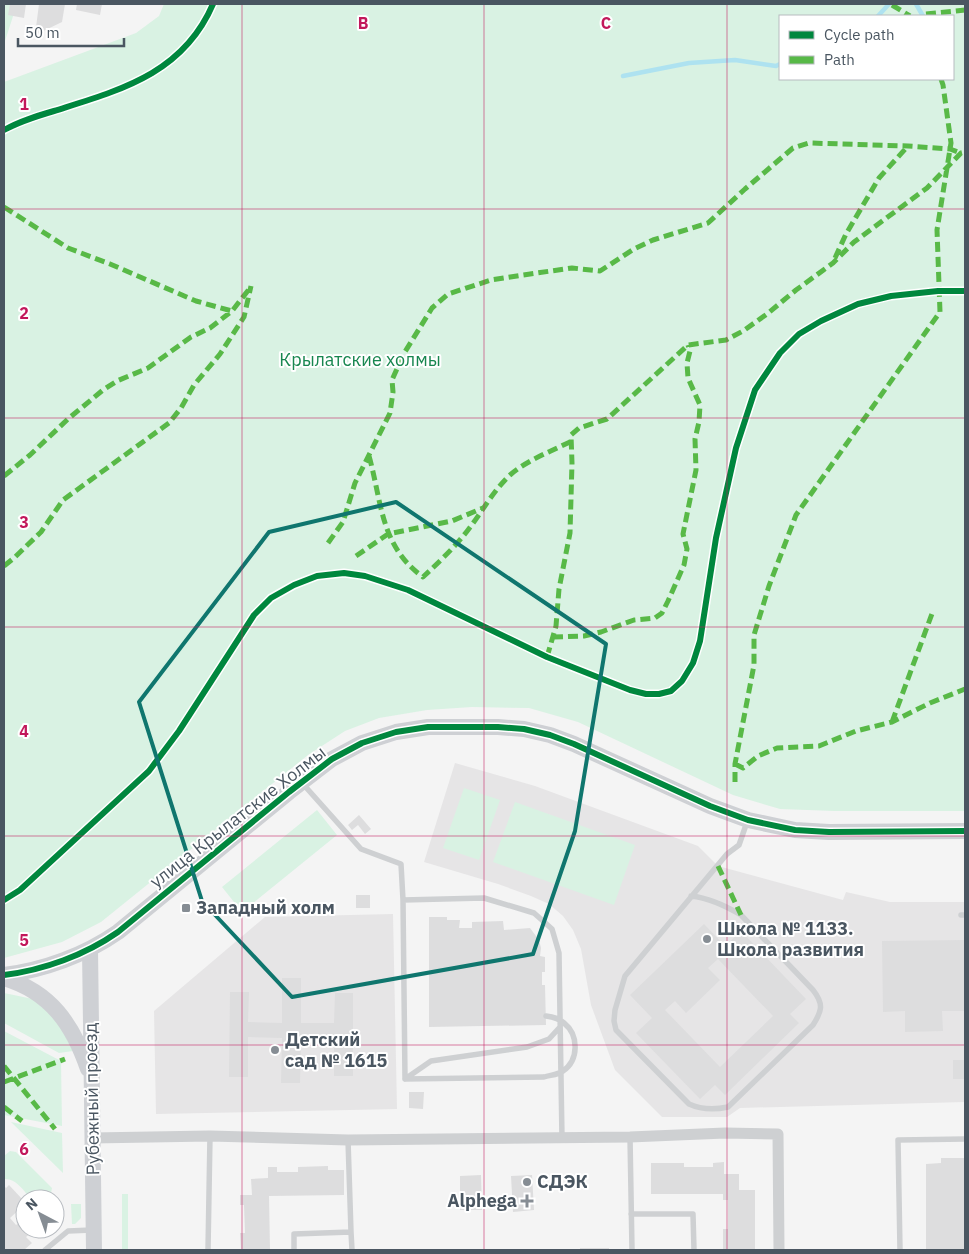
<svg xmlns="http://www.w3.org/2000/svg" width="969" height="1254" viewBox="0 0 969 1254" font-family="'IBM Plex Sans',sans-serif">
<style>
.education{fill:#e6e5e6}
.green{fill:#d9f2e3;fill-rule:evenodd}
.lines{fill:none;stroke-linecap:round;stroke-linejoin:round}
.stream{stroke:#aee2f0;stroke-width:4.5}
.building{fill:#ddddde;fill-rule:evenodd}
.lane{stroke:#ced0d2;stroke-width:5.5}
.street{stroke:#ced0d2;stroke-width:11}
.secondary{stroke:#ced0d4;stroke-width:16}
.quiet{stroke:#58b947;stroke-width:5;stroke-dasharray:10 5;stroke-linecap:butt}
.cycleway-casing{stroke:#fff;stroke-width:9}
.cycleway{stroke:#00873e;stroke-width:6}
.marked{fill:none;stroke:#0f766e;stroke-width:4;stroke-linejoin:round}
.grid{fill:none;stroke:#c2185b;stroke-width:1;stroke-opacity:0.55}
.poi-dot{fill:#868d94;stroke:#fff;stroke-width:2}
.labels{text-anchor:middle;stroke-width:4;stroke-linejoin:round;paint-order:stroke}
.park-label{font-size:18px;fill:#17864f;stroke:#fff}
.street-label{font-size:18px;fill:#4a5661;stroke:#fff}
.poi-label{font-size:18px;font-weight:bold;fill:#4a5661;stroke:#fff;text-anchor:start}
.grid-label{font-size:16px;text-anchor:middle;font-weight:bold;fill:#c2185b;stroke:#fff;stroke-width:4;stroke-linejoin:round;paint-order:stroke}
</style>
<rect width="100%" height="100%" fill="#f4f4f4"/>
<path class="education" d="M 455,763 L 535,786 L 698,846 L 718,866 L 843,900 L 846,892 L 890,902 L 965,902 L 965,1102 L 740,1108 L 727,1117 L 662,1117 L 615,1070 L 591,1005 L 581,949 L 573,930 L 563,916 L 549,904 L 531,896 L 498,884 L 424,862 Z
M 393,914 L 397,1109 L 156,1114 L 154,1011 L 265,917 Z"/>
<path class="green" d="M 4,4 L 17,4 L 4,44 Z
M 164,4 L 965,4 L 965,811 L 834,811 L 780,809 L 733,795 L 578,722 L 529,708 L 472,707 L 427,710 L 379,718 L 345,731 L 308,755 L 101,922 L 62,942 L 4,958 L 4,82 L 136,33 L 159,16 ZM 780,16 L 953,16 L 953,79 L 780,79 Z
M 464,788 L 500,800 L 479,860 L 443,848 Z
M 515,802 L 635,845 L 614,905 L 493,862 Z
M 317,810 L 337,835 L 242,912 L 222,887 Z
M 4,993 L 33,999 L 52,1010 L 73,1051 L 59,1053 L 4,1023 Z
M 4,1031 L 61,1061 L 62,1126 L 4,1115 Z
M 11,1122 L 62,1133 L 63,1173 Z
M 10,1151 L 16,1152 L 52,1188 L 51,1193 L 45,1199 L 31,1199 C 24,1191 16,1178 4,1179 L 4,1156 Z
M 122,1194 L 128,1194 L 128,1250 L 122,1250 Z
M 71,1204 L 81,1204 L 81,1218 L 75,1224 L 72,1224 Z"/>
<g class="lines">
<path class="stream" d="M 916,4 L 923,16
M 878,16 L 889,4
M 623,76 L 689,63 L 735,60 L 776,66 L 780,64"/>
</g>
<path class="building" d="M 10,4 L 26,4 L 24,18 L 8,15 Z
M 39,4 L 65,4 L 62,22 L 35,35 Z
M 77,4 L 102,4 L 100,15 L 76,10 Z
M 359,815 L 371,829 L 365,834 L 358,825 L 352,830 L 348,825 Z
M 356,895 L 370,895 L 370,908 L 356,908 Z
M 429,917 L 447,917 L 447,920 L 460,920 L 459,928 L 472,928 L 472,922 L 503,921 L 504,930 L 530,928 L 539,940 L 541,948 L 540,956 L 545,957 L 545,972 L 542,972 L 542,985 L 545,985 L 546,1025 L 429,1027 Z
M 704,924 L 725,946 L 741,931 L 806,999 L 790,1014 L 799,1023 L 725,1095 L 715,1085 L 700,1099 L 636,1033 L 652,1018 L 630,995 ZM 718,959 L 773,1016 L 720,1067 L 665,1010 L 675,1001 L 686,1013 L 720,980 L 708,968 Z
M 965,940 L 965,1011 L 942,1011 L 943,1031 L 905,1032 L 905,1011 L 883,1012 L 882,941 Z
M 282,978 L 301,978 L 301,1023 L 334,1023 L 335,993 L 353,993 L 353,1076 L 334,1076 L 334,1038 L 301,1038 L 300,1083 L 281,1083 L 282,1038 L 248,1037 L 248,1077 L 229,1077 L 230,992 L 249,992 L 248,1022 L 282,1023 Z
M 953,1060 L 965,1060 L 965,1079 L 953,1079 Z
M 409,1092 L 424,1092 L 423,1109 L 409,1108 Z
M 941,1158 L 965,1158 L 965,1250 L 926,1250 L 926,1164 L 941,1163 Z
M 724,1162 L 724,1174 L 739,1174 L 739,1190 L 755,1190 L 755,1250 L 723,1250 L 723,1229 L 728,1229 L 728,1200 L 723,1200 L 723,1194 L 651,1194 L 651,1163 L 684,1163 L 684,1167 L 713,1167 L 713,1163 Z
M 328,1166 L 328,1170 L 344,1170 L 344,1195 L 269,1196 L 270,1250 L 241,1250 L 240,1233 L 245,1233 L 244,1205 L 240,1205 L 240,1195 L 252,1195 L 251,1179 L 268,1178 L 268,1167 L 277,1167 L 277,1172 L 298,1172 L 298,1167 Z
M 481,1175 L 482,1210 L 460,1210 L 460,1176 Z
M 532,1175 L 534,1210 L 513,1212 L 511,1176 Z
M 9,1185 L 23,1200 L 20,1203 L 23,1206 L 10,1218 L 16,1225 L 19,1223 L 30,1234 L 26,1237 L 32,1243 L 24,1250 L 4,1250 L 4,1186 L 6,1188 Z
M 580,1248 L 609,1248 L 609,1250 L 580,1250 Z"/>
<g class="lines">
<path class="lane" d="M 303,784 L 361,849 L 401,864 L 403,900 L 484,898 L 534,913 L 552,929 L 559,953 L 562,1138
M 691,896 C 709,898 726,906 741,915 L 813,990 C 824,1004 822,1011 813,1025 L 728,1107 C 714,1110 702,1110 689,1104 L 616,1030 L 614,1021 L 615,1010 L 625,976 L 727,854 L 739,845 L 747,822
M 403,900 L 405,1079
M 961,915 L 965,915
M 405,1079 L 544,1077 C 550,1075 558,1075 563,1071 C 579,1060 579,1035 564,1023 C 559,1018 553,1017 546,1016
M 405,1079 L 431,1061 L 527,1047 L 549,1039 L 560,1027
M 630,1137 L 632,1250
M 631,1214 L 693,1214 L 694,1250
M 351,1232 L 352,1250
M 45,1250 L 68,1231 L 92,1230
M 208,1250 L 210,1136
M 294,1250 L 294,1234 L 351,1232 L 348,1140
M 900,1250 L 898,1140 L 965,1139"/>
<path class="street" d="M 92,1138 L 210,1136 L 348,1140 L 630,1137 L 725,1133 L 778,1134 L 779,1250"/>
<path class="secondary" d="M 90,949 L 94,1250
M 4,975 C 44,970 85,955 118,932 L 289,792 L 332,759 L 362,743 L 396,732 L 428,727 L 498,727 L 524,729 L 550,735 L 574,744 L 710,806 L 748,820 L 795,830 L 829,832 L 965,831
M 4,978 C 51,992 73,1025 88,1069"/>
<path class="quiet" d="M 892,5 L 910,16
M 926,14 L 965,10
M 4,207 L 68,248 L 110,264 L 196,301 L 232,311
M 835,258 L 846,234 L 879,178 L 908,146
M 369,456 C 382,502 380,546 423,577 C 438,563 455,547 468,530 C 482,512 493,491 510,475 C 526,461 551,451 570,442
M 4,476 L 30,455 L 68,419 L 103,390 L 117,381 L 148,368 L 191,337 L 210,328 L 232,311 L 250,288
M 328,543 L 343,522 L 355,483 L 390,413 L 393,392 L 392,380 L 403,355 L 432,308 L 448,294 L 491,280 L 523,275 L 572,268 L 600,271 L 634,249 L 653,240 L 708,223 L 745,189 L 793,148 L 809,143 L 908,146 L 950,149 L 961,153
M 356,556 L 388,534 L 452,521 L 483,508
M 4,566 L 14,558 L 41,532 L 63,500 L 169,423 L 181,408 L 194,385 L 220,354 L 244,317 L 251,286
M 553,637 L 584,636 L 601,632 L 634,620 L 655,618 L 662,613 L 668,601 L 684,565 L 687,549 L 683,534 L 696,470 L 695,439 L 699,422 L 700,405 L 688,378 L 687,363 L 690,351 L 688,345
M 547,657 L 556,626 L 559,589 L 570,533 L 572,463 L 571,435 L 579,428 L 607,419 L 688,345 L 726,340 L 743,331 L 767,314 L 796,290 L 833,263 L 854,242 L 927,188 L 961,153 L 965,152
M 892,722 L 933,611
M 735,764 L 743,768 L 758,756 L 777,748 L 819,746 L 856,731 L 892,722 L 930,703 L 965,689
M 735,782 L 735,764 L 754,665 L 754,635 L 769,586 L 796,515 L 940,312 L 937,230 L 951,143 L 943,85 L 941,79
M 718,866 L 741,915
M 4,1066 L 55,1129
M 4,1082 L 65,1059
M 4,1107 L 22,1121"/>
<g class="cycleway-casing">
<path id="cycleway" d="M 4,130 C 20,121 37,116 54,111 C 120,90 183,74 213,4
M 4,900 L 20,890 L 149,771 L 179,731 L 254,615 L 271,598 L 294,585 L 317,576 L 344,573 L 365,576 L 408,590 L 547,657 L 630,690 L 646,694 L 659,694 L 671,691 L 682,681 L 693,663 L 700,641 L 716,538 L 736,448 L 755,390 L 780,353 L 799,334 L 821,321 L 858,304 L 891,296 L 938,291 L 965,291
M 4,975 C 44,970 85,955 118,932 L 289,792 L 332,759 L 362,743 L 396,732 L 428,727 L 498,727 L 524,729 L 550,735 L 574,744 L 710,806 L 748,820 L 795,830 L 829,832 L 965,831"/>
</g>
<use href="#cycleway" class="cycleway"/>
</g>
<path class="marked" d="M 396,502 L 606,644 L 575,831 L 533,954 L 292,997 L 202,901 L 139,702 L 269,532 Z"/>
<path class="grid" d="M 242,4 L 242,1250M 484,4 L 484,1250M 727,4 L 727,1250M 4,209 L 965,209M 4,418 L 965,418M 4,627 L 965,627M 4,836 L 965,836M 4,1045 L 965,1045"/>
<g class="poi-dot">
<rect x="181" y="903" width="10" height="10" rx="2.5"/>
<circle cx="707" cy="939" r="5"/>
<circle cx="275" cy="1050" r="5"/>
<circle cx="527" cy="1182" r="5"/>
<path d="M524.5 1193.5h5v5h5v5h-5v5h-5v-5h-5v-5h5z"/>
</g>
<g class="labels">
<g class="park-label">
<text x="360" y="366">Крылатские холмы</text>
</g>
<g class="street-label">
<text transform="translate(238 817) rotate(-38)" y="6">улица Крылатские Холмы</text>
<text transform="translate(92 1099) rotate(-91)" y="6">Рубежный проезд</text>
</g>
<g class="poi-label">
<text x="196" y="914">Западный холм</text>
<text x="717" y="935">Школа № 1133.<tspan x="717" dy="21">Школа развития</tspan></text>
<text x="285" y="1046">Детский<tspan x="285" dy="21">сад № 1615</tspan></text>
<text x="537" y="1188">СДЭК</text>
<text x="517" y="1207" text-anchor="end">Alphega</text>
</g>
</g>
<g class="grid-label">
<text x="363" y="29">B</text>
<text x="606" y="29">C</text>
<text x="24" y="110">1</text>
<text x="24" y="319">2</text>
<text x="24" y="528">3</text>
<text x="24" y="737">4</text>
<text x="24" y="946">5</text>
<text x="24" y="1155">6</text>
</g>
<rect width="969" height="1254" fill="none" stroke="#4a5661" stroke-width="10"/>
<rect x="779" y="15" width="175" height="65" fill="#ffffff" stroke="#b7bbc0"/>
<rect x="789" y="31" width="25" height="8" fill="#00873e" stroke="#b7bbc0"/>
<text x="824" y="40" font-size="15" fill="#4a5661">Cycle path</text>
<rect x="789" y="56" width="25" height="8" fill="#58b947" stroke="#b7bbc0"/>
<text x="824" y="65" font-size="15" fill="#4a5661">Path</text>
<g transform="translate(40 1214) rotate(319)"><circle r="24" fill="#ffffff" stroke="#b7bbc0"/>
<path d="M0-4L9 19L0 12L-9 19Z" fill="#868d94"/>
<text y="-8" font-size="14" font-weight="bold" text-anchor="middle" fill="#4a5661">N</text>
</g>
<path d="M18 38v8h106v-8" fill="none" stroke="#4a5661" stroke-width="2.5"/>
<text x="25" y="38" font-size="15" fill="#4a5661" stroke="#ffffff" stroke-width="4" paint-order="stroke">50 m</text>
</svg>
